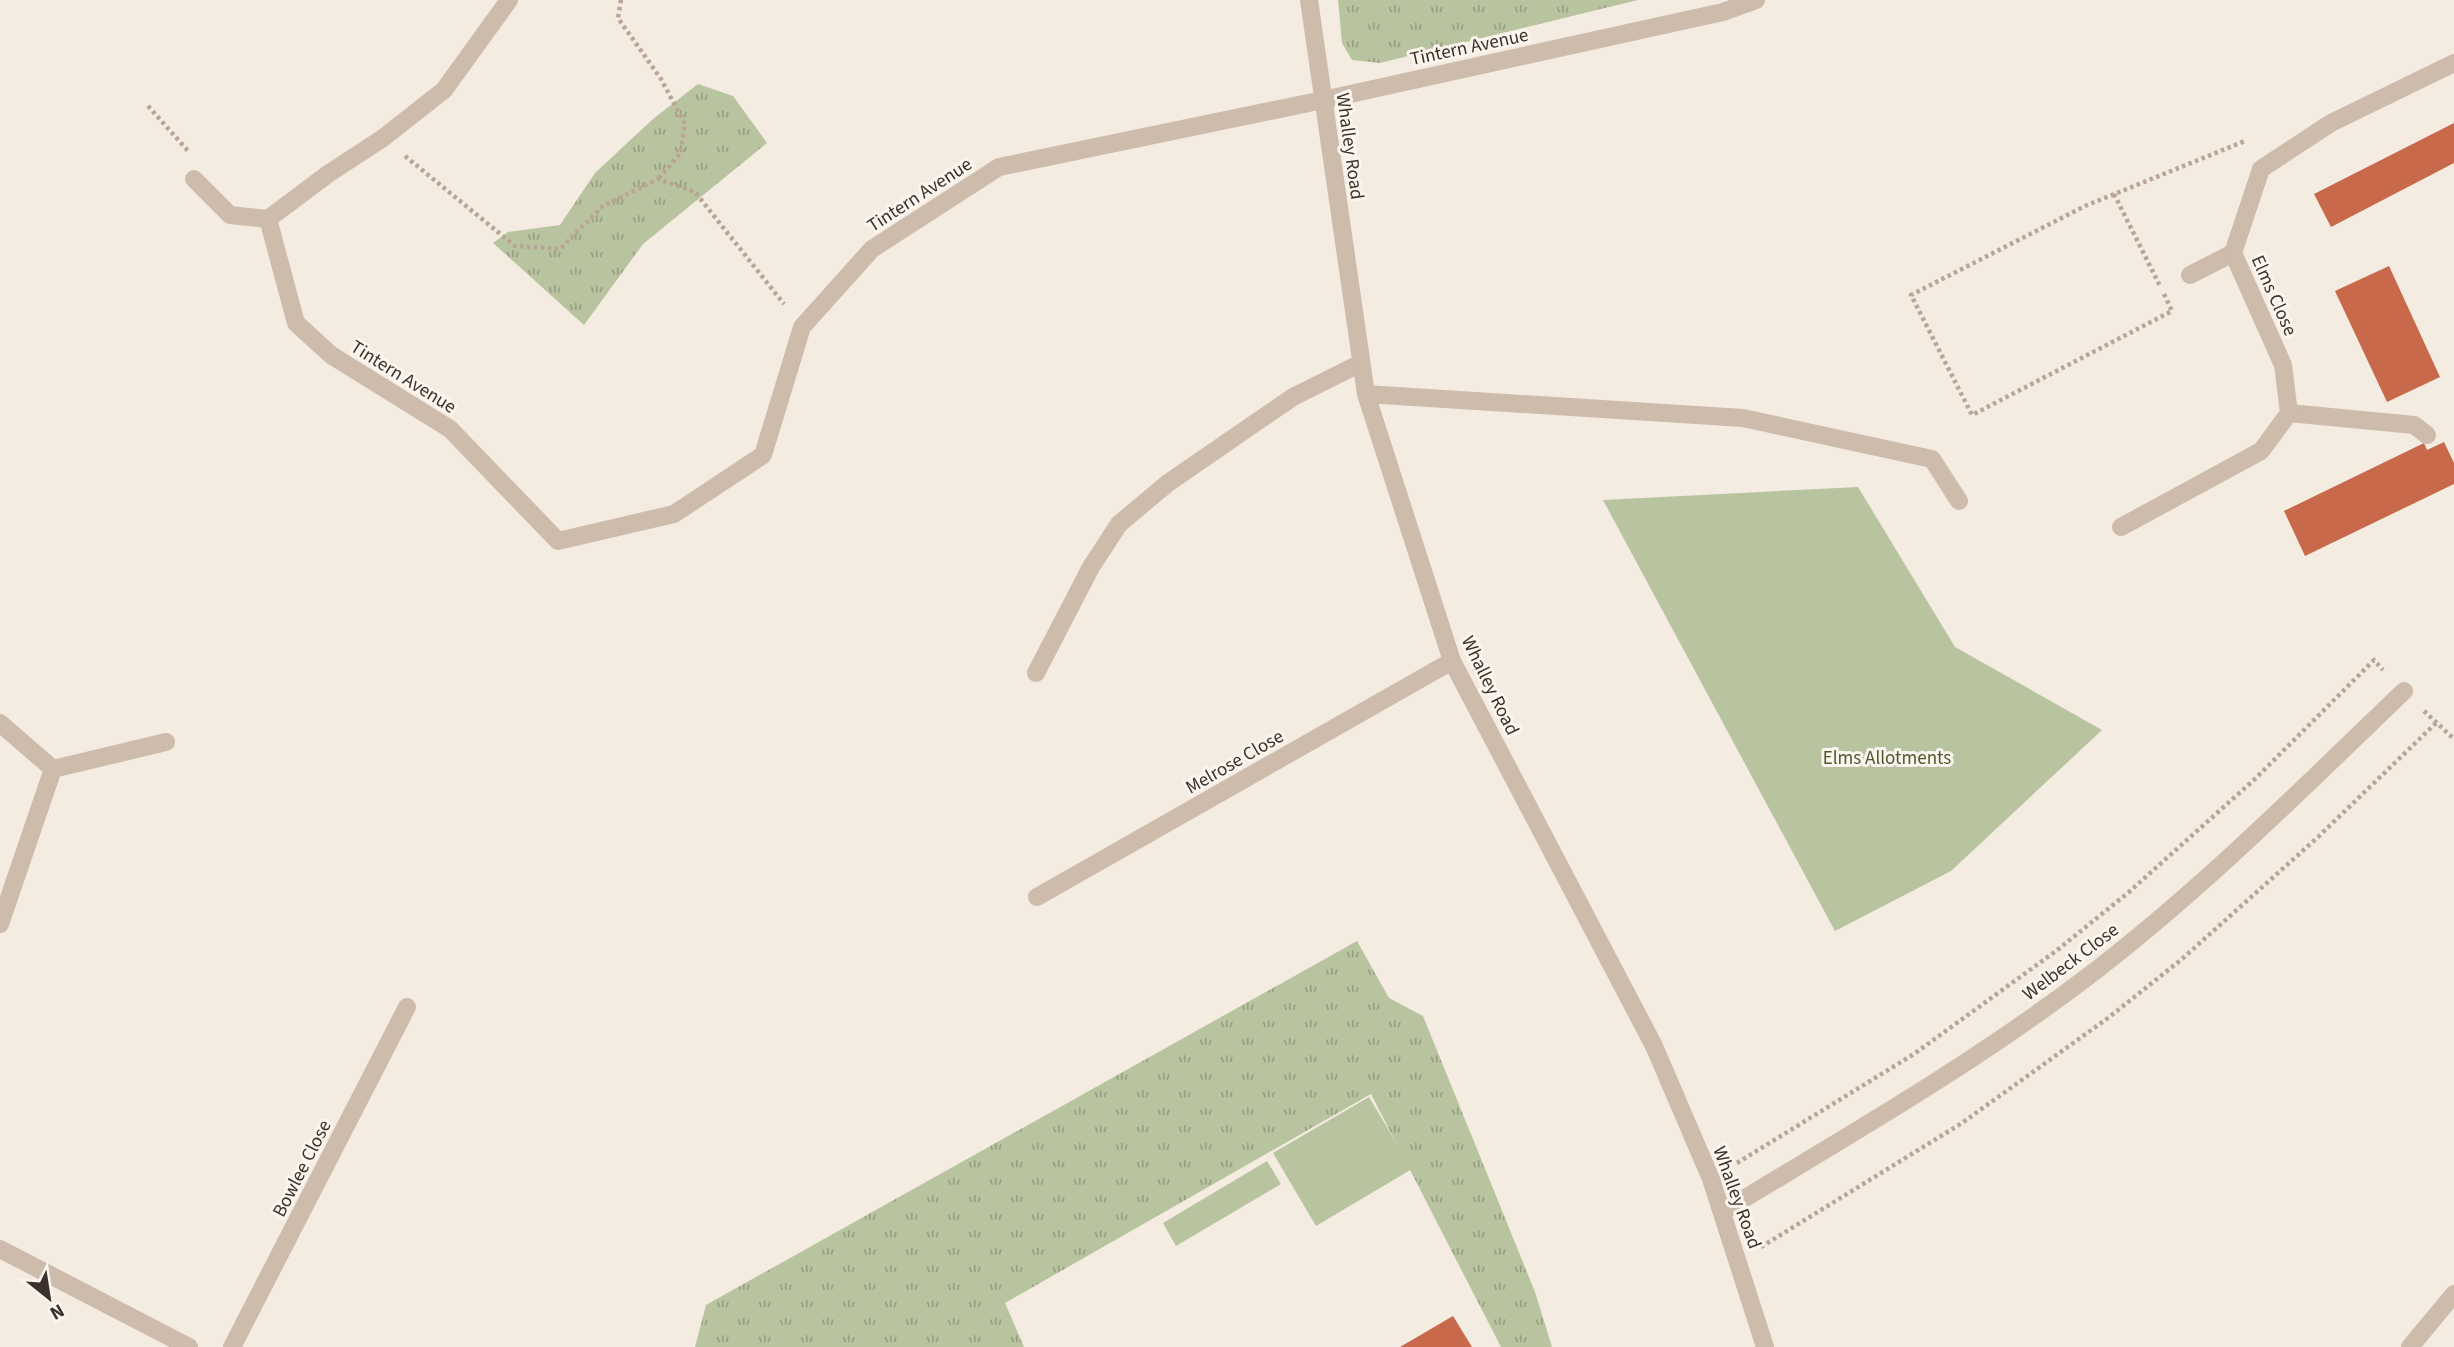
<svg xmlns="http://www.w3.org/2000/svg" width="2454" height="1347" viewBox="0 0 2454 1347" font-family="'Source Sans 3',sans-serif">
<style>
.grass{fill:url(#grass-tufts)}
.garden{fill:#b8c4a0}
.building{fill:#c8694b}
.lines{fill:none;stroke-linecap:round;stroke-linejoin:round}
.path{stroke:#b9a596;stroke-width:4.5;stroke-dasharray:3.5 3.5;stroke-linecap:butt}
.service{stroke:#cdbbac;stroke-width:18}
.minor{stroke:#cdbbac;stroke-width:18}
.labels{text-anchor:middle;stroke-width:6;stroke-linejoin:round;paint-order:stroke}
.street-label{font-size:19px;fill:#3b302b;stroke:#fbf5ee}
.park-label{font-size:19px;fill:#4a5a2e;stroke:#fbf5ee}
</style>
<defs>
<pattern id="grass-tufts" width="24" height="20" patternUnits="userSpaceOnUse" patternTransform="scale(1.75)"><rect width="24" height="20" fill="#b8c4a0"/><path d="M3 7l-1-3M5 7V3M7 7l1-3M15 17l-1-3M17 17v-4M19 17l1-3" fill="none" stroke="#97a083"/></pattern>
</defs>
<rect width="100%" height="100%" fill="#f4ebe1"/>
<path class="grass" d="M 1338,0 L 1638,0 L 1380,63 L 1352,60 L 1342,43 Z
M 698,84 L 733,96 L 767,143 L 643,244 L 584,325 L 493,243 L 508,232 L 560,225 L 595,173 L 653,119 Z
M 1357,941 L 1389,998 L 1423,1016 L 1535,1292 L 1552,1347 L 1501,1347 L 1371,1094 L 1005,1303 L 1024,1347 L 695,1347 L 706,1305 Z"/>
<path class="garden" d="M 1858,487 L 1955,647 L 2102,730 L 1951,871 L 1835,931 L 1603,500 Z
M 1369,1097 L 1412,1169 L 1316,1226 L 1273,1153 Z
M 1267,1161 L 1281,1184 L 1176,1246 L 1163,1223 Z"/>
<path class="building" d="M 2454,123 L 2454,163 L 2331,227 L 2314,194 Z
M 2389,266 L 2440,377 L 2387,402 L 2335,291 Z
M 2444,442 L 2454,463 L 2454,484 L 2305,556 L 2284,511 L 2424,443 L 2427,450 Z
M 1453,1316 L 1472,1347 L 1400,1347 Z"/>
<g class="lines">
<path class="path" d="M 621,0 L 618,18 L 661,79 L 685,124 L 680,154 L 658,179
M 148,106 L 189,152
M 405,156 L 515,246 L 560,249 L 603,206 L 658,179 L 695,192 L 784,304
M 2114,194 L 2160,286
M 2164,294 L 2172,311 L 1972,415 L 1911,295 L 2085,206 L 2245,141
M 2424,711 L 2454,739
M 1737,1163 L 1914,1054 L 2056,951 L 2129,892 L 2256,778 L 2374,660 L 2383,670
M 1761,1247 L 1962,1123 L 2108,1018 L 2182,959 L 2317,838 L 2436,723"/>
<path class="service" d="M 2190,275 L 2233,253
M 2289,413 L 2414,425 L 2427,435
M 1036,673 L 1091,567 L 1119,524 L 1168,483 L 1293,397 L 1361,363"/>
<path class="minor" d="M 1309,0 L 1366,394 L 1452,661 L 1654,1046 L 1711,1179 L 1765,1347
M 194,179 L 230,215 L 268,219 L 296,323 L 331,355 L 450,429 L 558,541 L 674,514 L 763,455 L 802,327 L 872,249 L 999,167 L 1323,100 L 1723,12 L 1756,0
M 268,219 L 328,174 L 383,138 L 444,90 L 509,0
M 1366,394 L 1743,418 L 1932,459 L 1959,501
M 2121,527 L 2261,451 L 2289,413 L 2283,365 L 2233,253 L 2261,169 L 2331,123 L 2454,63
M 0,723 L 53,769 L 166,742
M 1037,897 L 1452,661
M 0,924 L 53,769
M 1722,1212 C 1844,1138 1968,1067 2082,981 C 2197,894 2300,791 2404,691
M 0,1249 L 189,1347
M 232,1347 L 407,1007
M 2410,1347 L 2454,1294"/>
</g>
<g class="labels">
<g class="street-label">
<text transform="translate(1469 46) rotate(-12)" y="7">Tintern Avenue</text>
<text transform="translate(1351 146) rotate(82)" y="7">Whalley Road</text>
<text transform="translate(919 194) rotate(-33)" y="7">Tintern Avenue</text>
<text transform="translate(2275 295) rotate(66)" y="7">Elms Close</text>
<text transform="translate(404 376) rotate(32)" y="7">Tintern Avenue</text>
<text transform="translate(1491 685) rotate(64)" y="7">Whalley Road</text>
<text transform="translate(1234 761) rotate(-30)" y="7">Melrose Close</text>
<text transform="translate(2070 961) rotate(-37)" y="7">Welbeck Close</text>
<text transform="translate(301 1168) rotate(-63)" y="7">Bowlee Close</text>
<text transform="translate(1738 1197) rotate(70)" y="7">Whalley Road</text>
</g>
<g class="park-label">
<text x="1887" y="764">Elms Allotments</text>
</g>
</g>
<g transform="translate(49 1298) rotate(150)" stroke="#fbf5ee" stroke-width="5" paint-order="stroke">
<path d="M0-5L12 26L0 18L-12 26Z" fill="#3b302b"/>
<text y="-10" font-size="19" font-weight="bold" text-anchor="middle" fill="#3b302b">N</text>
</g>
</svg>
